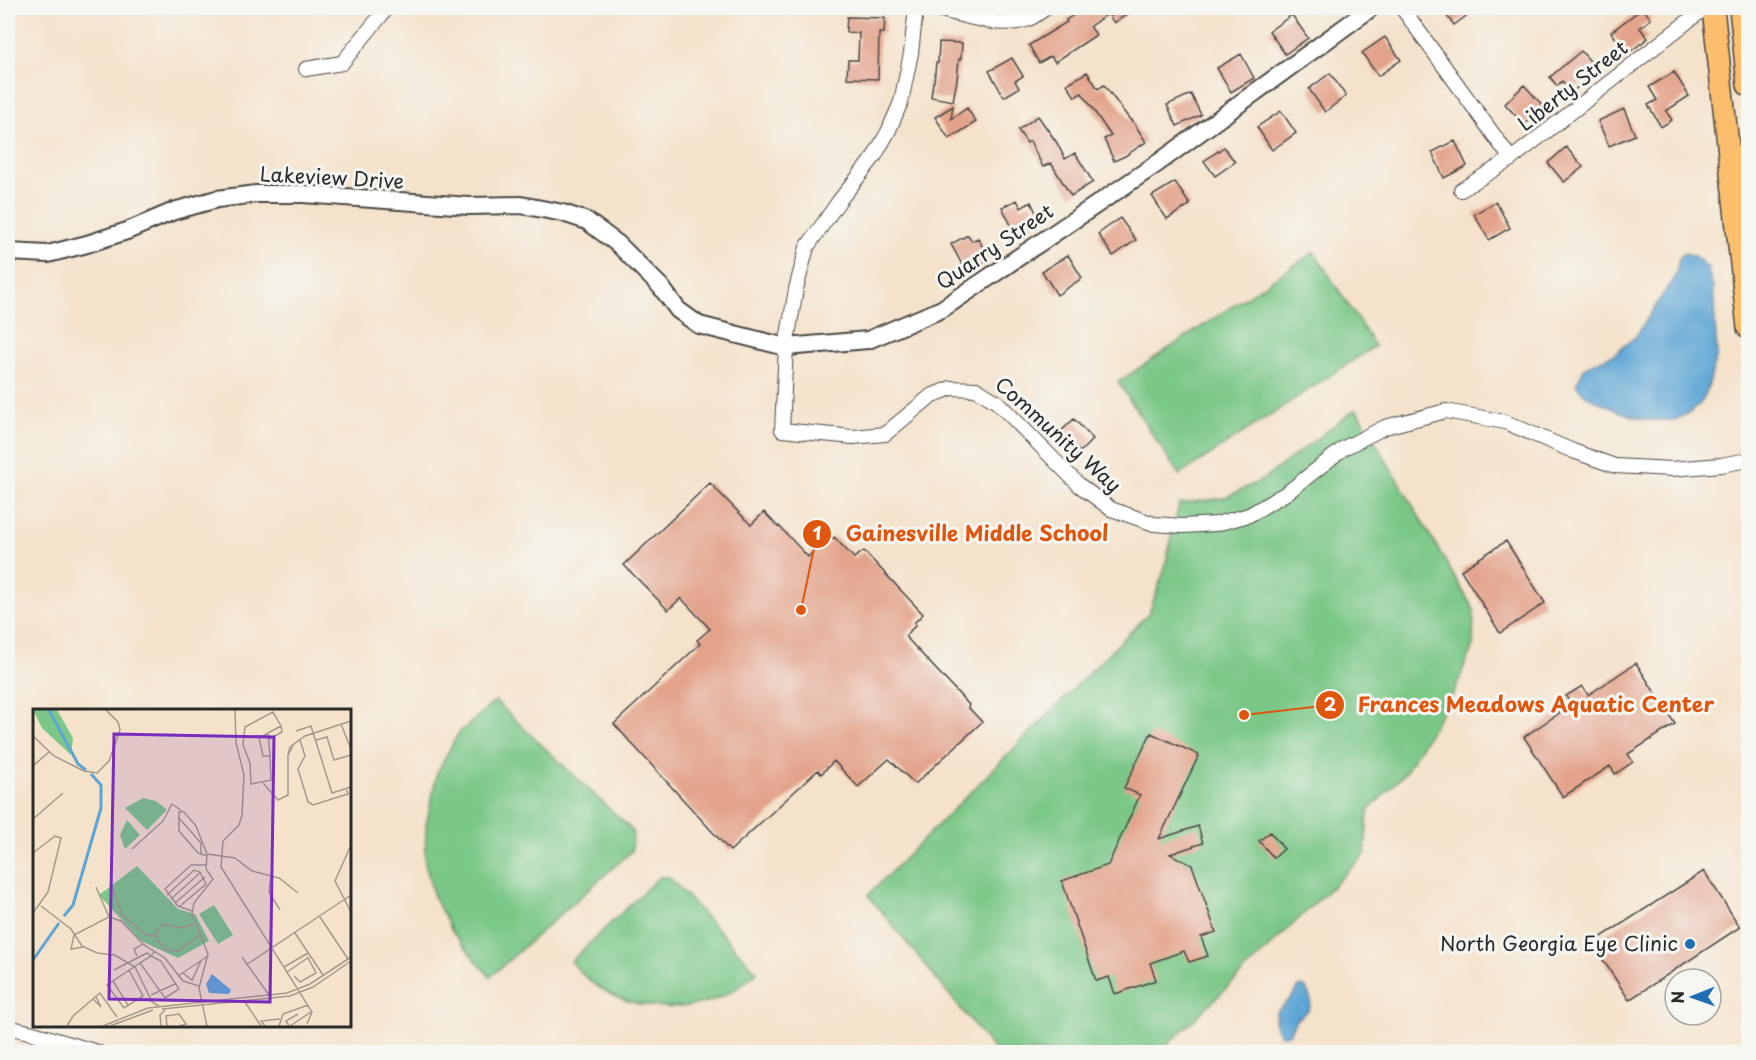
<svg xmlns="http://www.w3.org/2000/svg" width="1756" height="1060" viewBox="0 0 1756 1060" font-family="'Playpen Sans',sans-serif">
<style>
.green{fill:#7ac787;stroke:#527959;stroke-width:1.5}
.water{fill:#5da5d4;stroke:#446880;stroke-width:1.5}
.building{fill:#e3a38b}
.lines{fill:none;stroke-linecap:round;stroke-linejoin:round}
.minor-casing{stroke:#494643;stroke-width:16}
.tertiary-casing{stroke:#494643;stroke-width:20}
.primary-casing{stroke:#494643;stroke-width:24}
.minor{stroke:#fff;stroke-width:14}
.tertiary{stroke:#fff;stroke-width:16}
.primary{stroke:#fabe6d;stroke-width:21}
.poi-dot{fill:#1f6fb2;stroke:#f6f6f2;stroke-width:2}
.labels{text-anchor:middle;stroke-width:6;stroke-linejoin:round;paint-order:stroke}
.street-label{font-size:20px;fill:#2b2b2b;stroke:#f6f6f2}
.poi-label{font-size:20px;fill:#2b2b2b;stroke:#f6f6f2;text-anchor:end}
.inset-river{fill:none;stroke:#5da5d4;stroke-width:3}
.inset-road{fill:none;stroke:#a4998a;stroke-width:1.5}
.view{fill:#7b2cbf;fill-opacity:0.15;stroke:#7b2cbf;stroke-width:3}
.inset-edge{fill:none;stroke:#2b2b2b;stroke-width:3}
.leader{fill:none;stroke:#df570e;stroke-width:2}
.callout-dot{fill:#df570e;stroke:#f6f6f2;stroke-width:2}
.mark-label{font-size:18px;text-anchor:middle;font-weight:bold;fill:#fff}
.callout-label{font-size:21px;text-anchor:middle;font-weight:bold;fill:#df570e;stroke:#f6f6f2;stroke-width:6;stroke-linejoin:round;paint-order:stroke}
</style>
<rect width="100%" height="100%" fill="#f6f6f2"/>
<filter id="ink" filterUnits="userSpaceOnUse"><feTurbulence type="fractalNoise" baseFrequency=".0167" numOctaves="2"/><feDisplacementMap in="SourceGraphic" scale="12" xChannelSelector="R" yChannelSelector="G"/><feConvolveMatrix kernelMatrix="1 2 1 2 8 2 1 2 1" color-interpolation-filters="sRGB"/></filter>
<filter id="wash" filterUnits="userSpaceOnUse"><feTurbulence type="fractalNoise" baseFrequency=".008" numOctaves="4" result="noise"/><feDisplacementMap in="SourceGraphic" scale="24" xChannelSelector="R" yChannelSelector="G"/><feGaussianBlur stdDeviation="1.35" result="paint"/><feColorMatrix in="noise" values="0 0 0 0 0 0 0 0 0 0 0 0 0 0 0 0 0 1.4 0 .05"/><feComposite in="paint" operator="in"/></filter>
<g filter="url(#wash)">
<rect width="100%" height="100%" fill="#f4e2ca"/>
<path class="green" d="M 1314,252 L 1375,346 L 1179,475 L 1118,382 Z
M 1356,409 L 1474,610 L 1473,645 L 1454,692 L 1405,773 L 1368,811 L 1365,855 L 1160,1052 L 996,1052 L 868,895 L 1149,613 L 1164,571 L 1179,504 L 1224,498 L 1262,480 Z
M 495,701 L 633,831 L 632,851 L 490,977 L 453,933 L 434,897 L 425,863 L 426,825 L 437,773 L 458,734 Z
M 659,877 L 669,877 L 757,972 C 747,981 736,990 723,996 C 672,1019 605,1007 571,961 Z"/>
<path class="water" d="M 1685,253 L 1694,256 L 1707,267 L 1713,288 L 1717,355 L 1707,391 L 1700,404 L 1692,411 L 1675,420 L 1646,420 L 1618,411 L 1585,395 L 1576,384 L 1585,367 L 1614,354 L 1636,336 L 1676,275 L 1679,258 Z
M 1301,986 L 1305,987 C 1311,996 1314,1007 1304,1014 C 1301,1016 1298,1017 1296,1020 C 1293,1024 1292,1029 1289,1034 L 1281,1035 C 1274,1029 1275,1020 1276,1012 L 1292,997 L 1298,988 Z"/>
<g id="blocks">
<path class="building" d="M 1084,8 L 1137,8 L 1114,23 L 1108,14 L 1090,26 L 1096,35 L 1055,62 L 1051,56 L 1039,63 L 1029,45 L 1067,22 L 1066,20 Z
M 1441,8 L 1477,8 L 1454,25 Z
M 1643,8 L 1651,19 L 1640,28 L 1648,38 L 1627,54 L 1611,32 Z
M 1292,15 L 1308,38 L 1285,54 L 1269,31 Z
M 847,17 L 885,18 L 884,33 L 879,33 L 878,79 L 847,78 L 848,60 L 858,60 L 859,33 L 846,32 Z
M 1385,37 L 1401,60 L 1378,76 L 1362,53 Z
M 939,42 L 962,43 L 961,59 L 959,59 L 957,80 L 953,101 L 931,97 L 933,82 L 934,82 L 936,63 L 938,63 Z
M 1581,51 L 1598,70 L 1572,92 L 1562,81 L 1557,86 L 1550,77 Z
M 1241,54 L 1254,78 L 1231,92 L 1217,68 Z
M 1012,58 L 1023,76 L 1015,81 L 1019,88 L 1004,97 L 989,71 Z
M 1087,72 L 1098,89 L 1104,85 L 1131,121 L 1132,120 L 1146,142 L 1125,156 L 1114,161 L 1104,139 L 1111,136 L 1082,93 L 1075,97 L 1067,84 Z
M 1674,72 L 1689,96 L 1666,111 L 1672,120 L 1661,127 L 1648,105 L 1657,100 L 1649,87 Z
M 1330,73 L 1346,96 L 1325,112 L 1309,89 Z
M 1524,85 L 1544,107 L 1524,125 L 1505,104 Z
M 1191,94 L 1201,115 L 1177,126 L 1167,105 Z
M 953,106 L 951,119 L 967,108 L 976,122 L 949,139 L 935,117 Z
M 1624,109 L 1635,135 L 1609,146 L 1598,121 Z
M 1281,111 L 1296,133 L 1272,150 L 1257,127 Z
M 1038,116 L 1057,143 L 1065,159 L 1075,153 L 1093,182 L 1071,196 L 1051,163 L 1043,167 L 1030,141 L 1027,143 L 1018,130 Z
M 1455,141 L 1467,166 L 1444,178 L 1432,152 Z
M 1224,147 L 1235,162 L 1215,176 L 1204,161 Z
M 1566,147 L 1583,167 L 1564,182 L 1548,163 Z
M 1175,182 L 1190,205 L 1167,219 L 1152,196 Z
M 1017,200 L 1021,208 L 1031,202 L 1040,221 L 1015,233 L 1002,207 Z
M 1496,202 L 1510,228 L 1489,240 L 1474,214 Z
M 1120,218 L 1136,240 L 1113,256 L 1098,234 Z
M 968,235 L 972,241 L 978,238 L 989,259 L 966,272 L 951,244 Z
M 1068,255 L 1082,278 L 1057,295 L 1042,271 Z
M 1074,419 L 1093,439 L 1080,452 L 1060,432 Z
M 710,483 L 751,525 L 764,512 L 778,527 L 779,526 L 808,557 L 823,542 L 826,545 L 834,537 L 854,558 L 864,551 L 923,614 L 914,623 L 916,625 L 905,636 L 969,705 L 968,707 L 982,722 L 915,784 L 889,759 L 858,787 L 834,761 L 821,774 L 818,770 L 730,851 L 614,724 L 700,644 L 697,640 L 710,629 L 681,598 L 668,610 L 624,565 Z
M 1506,541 L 1545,603 L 1500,633 L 1461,570 Z
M 1636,663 L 1675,724 L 1628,754 L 1633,762 L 1615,774 L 1610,766 L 1563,797 L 1524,737 L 1571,705 L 1566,696 L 1582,686 L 1588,695 Z
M 1151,733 L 1199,755 L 1159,839 L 1198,826 L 1203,843 L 1170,854 L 1192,865 L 1216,932 L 1201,937 L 1208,956 L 1189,962 L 1184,951 L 1150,963 L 1156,980 L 1115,994 L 1109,977 L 1096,981 L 1062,881 L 1108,865 L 1140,795 L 1124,788 Z
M 1270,832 L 1284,849 L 1274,858 L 1259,841 Z
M 1704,871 L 1740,927 L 1629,1000 L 1592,943 Z"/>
</g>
</g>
<g filter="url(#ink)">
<use href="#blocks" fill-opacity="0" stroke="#494643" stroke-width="1.5"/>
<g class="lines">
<g class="minor-casing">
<path id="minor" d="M 916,8 L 911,53 L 901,102 L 888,132 L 874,157 L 839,201 L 807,247 L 796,289 L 786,347 L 782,430 L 853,437 L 885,434 L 931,396 L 951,388 L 976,389 L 997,402 L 1079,485 L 1111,509 L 1154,524 L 1183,526 L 1216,524 L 1249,515 L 1288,492 L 1344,448 L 1385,427 L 1446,411 L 1505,422 L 1573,451 L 1615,466 L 1672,469 L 1721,465 L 1748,460
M 933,8 C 960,14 999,29 1026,20 C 1033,18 1040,12 1046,8
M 1402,8 L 1511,159
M 306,69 L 342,63 L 387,8
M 1461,190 L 1511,159 L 1705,8
M 8,1027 L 33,1033 L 97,1052"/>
</g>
<g class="tertiary-casing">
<path id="tertiary" d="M 8,252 L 48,254 L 87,244 L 127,231 L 174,211 L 217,199 L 256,194 L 303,194 L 469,206 L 521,205 L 563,213 L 587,221 L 618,244 L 661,287 L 678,310 L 699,325 L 786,347 L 868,340 L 942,309 L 1158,163 L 1371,8"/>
</g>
<g class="primary-casing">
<path id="primary" d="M 1713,8 L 1748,328
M 1740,8 L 1748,85"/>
</g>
<use href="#minor" class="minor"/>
<use href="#tertiary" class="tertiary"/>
<use href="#primary" class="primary"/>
</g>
</g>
<circle class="poi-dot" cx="1690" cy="944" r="6"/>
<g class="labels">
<g class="street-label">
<text transform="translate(1573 86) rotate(-38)" y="7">Liberty Street</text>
<text transform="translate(332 178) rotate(3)" y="7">Lakeview Drive</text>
<text transform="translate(995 247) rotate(-34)" y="7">Quarry Street</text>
<text transform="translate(1058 435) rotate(42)" y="7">Community Way</text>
</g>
<g class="poi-label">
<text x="1678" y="951">North Georgia Eye Clinic</text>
</g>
</g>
<g transform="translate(33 709)">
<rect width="318" height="318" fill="#f4e2ca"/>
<path d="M 0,1 L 24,1 L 40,29 L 38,46 L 9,19 ZM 110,89 L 123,92 L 134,101 L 114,121 L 92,99 ZM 94,111 L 107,126 L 92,140 L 87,126 ZM 104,157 L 145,200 L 162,205 L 176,232 L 145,249 L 108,232 L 66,186 ZM 181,196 L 200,226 L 185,235 L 166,205 Z" fill="#7ac787"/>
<path d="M 179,265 L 198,281 L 196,285 L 176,284 L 173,275 Z" fill="#5da5d4"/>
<path class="inset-river" d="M 16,1 L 45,55 L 53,61M 31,207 L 40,196 L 68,99 L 68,76 L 58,65M 0,251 L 26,214"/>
<path class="inset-road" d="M 202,1 L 203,34 L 211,66 L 209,106 L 206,116 L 190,132 L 188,158 L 279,303 L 274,315M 308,15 L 318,40M 263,22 L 278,17 L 299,84 L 318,78M 235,24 L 237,47 L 238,71 L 218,75 L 217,54 L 210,36 L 212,18 L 240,3 L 248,17 L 226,29 L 230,47 L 237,47M 0,27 L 21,47 L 51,62 L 64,64 L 76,52 L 87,21 L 85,13 L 73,1M 236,30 L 249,23 L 248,17M 267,31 L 272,47 L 265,60 L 275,93 L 280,96 L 315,85 L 313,79M 283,31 L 294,28 L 301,51 L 318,46M 260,37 L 255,46 L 257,38 L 272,27 L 318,12M 0,57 L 16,43M 230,74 L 245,91 L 255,86 L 255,46M 145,108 L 168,134 L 168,145M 0,110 L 30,84M 318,136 L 302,172 L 318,203M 99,140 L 130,112 L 139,95 L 149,102M 0,144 L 22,127 L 28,129 L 15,183 L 0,204M 174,145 L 202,149 L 219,162 L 246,169 L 265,184M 238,166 L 236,183 L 247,201M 80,180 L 89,205 L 113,226 L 123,227M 134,186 L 161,161 L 167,163 L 173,175 L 146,198M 138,190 L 168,163M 142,194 L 172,168M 8,197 L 38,220 L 49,237 L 64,244 L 80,246M 159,202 L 145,197 L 132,180 L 158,156 L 173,156M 76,208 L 88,212 L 110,235M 287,208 L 315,250M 160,215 L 148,219 L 130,215 L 123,223 L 124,231 L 134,241 L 145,242 L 167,226M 262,224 L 290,266M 51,238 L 38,240 L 41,226 L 76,208 L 63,178M 80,245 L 102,258 L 119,293 L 126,297M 104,247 L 101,240 L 110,235 L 132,249 L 150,272 L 166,277M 209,248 L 236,286M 213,256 L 318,186M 251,258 L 275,244M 81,261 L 114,244 L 118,247 L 128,252 L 129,254 L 146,280 L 132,289 L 107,254 L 118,247 L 122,242M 96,261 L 110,287 L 91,299 L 74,276 L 107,254M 254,263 L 276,248M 150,264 L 159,271 L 168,252M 145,267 L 175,247M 261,267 L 267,273 L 283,264 L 275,249M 80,272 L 95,296M 118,286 L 142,275M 60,290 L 68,298 L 63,288M 212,293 L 228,317M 129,300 L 257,287 L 280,278 L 318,252M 34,317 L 40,307 L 67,284 L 84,308M 70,317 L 115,299 L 254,284 L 277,275 L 318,248M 77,317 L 120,301M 128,317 L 127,306 L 132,301M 134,317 L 133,307 L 146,305 L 153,315 L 146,317M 174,317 L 166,279 L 175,245 L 159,205 L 161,194 L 180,170 L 173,160 L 174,145 L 163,117 L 151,103 L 146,103 L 146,122 L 165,144 L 174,147M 232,317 L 228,312 L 247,310M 246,317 L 250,305 L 275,296M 256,317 L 253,312 L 265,305M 257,317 L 278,303"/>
<path class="view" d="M 81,25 L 241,28 L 237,293 L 76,290 Z"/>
<rect width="318" height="318" class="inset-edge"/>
</g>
<path class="leader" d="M801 610L817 534M1244 715L1330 705"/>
<g class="callout-dot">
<circle cx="801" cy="610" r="6"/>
<circle cx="1244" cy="715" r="6"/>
<circle cx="817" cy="534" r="15"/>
<circle cx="1330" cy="705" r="15"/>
</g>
<g class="mark-label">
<text x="817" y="540">1</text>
<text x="1330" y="711">2</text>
</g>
<g class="callout-label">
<text x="977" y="541">Gainesville Middle School</text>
<text x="1536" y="712">Frances Meadows Aquatic Center</text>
</g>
<rect width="1756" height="1060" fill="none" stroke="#f6f6f2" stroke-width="30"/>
<g transform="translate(1693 997) rotate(269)"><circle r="28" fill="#f6f6f2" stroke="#a5a5a2" stroke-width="1.5"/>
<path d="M0-4.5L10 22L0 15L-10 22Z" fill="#1f6fb2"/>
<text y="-9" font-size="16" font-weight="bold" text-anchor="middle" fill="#2b2b2b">N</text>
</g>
</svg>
